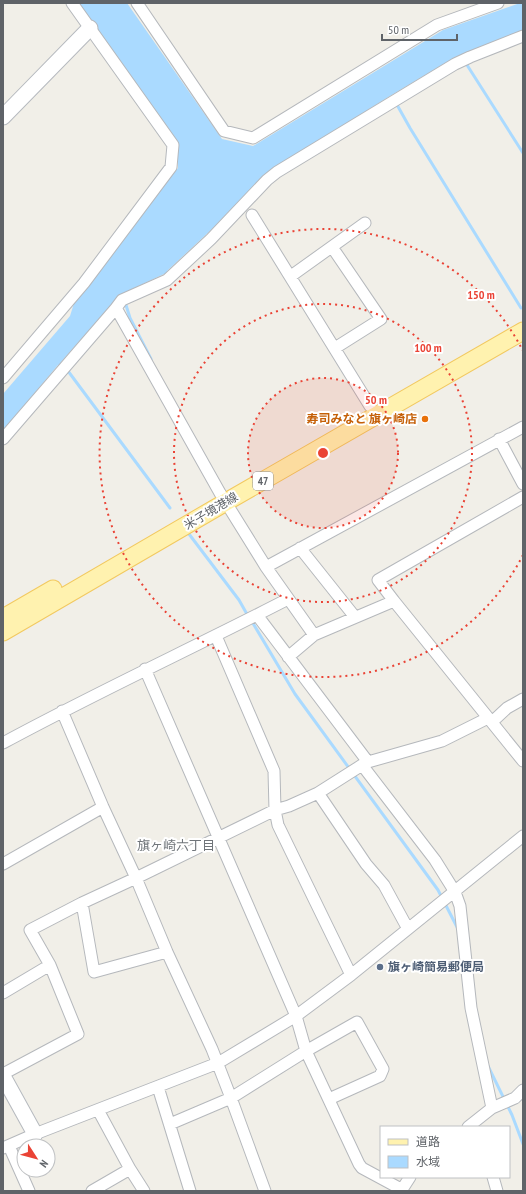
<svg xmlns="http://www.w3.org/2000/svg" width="526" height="1194" viewBox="0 0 526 1194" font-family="'PT Sans Narrow','Noto Sans JP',sans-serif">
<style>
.water{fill:#aadaff}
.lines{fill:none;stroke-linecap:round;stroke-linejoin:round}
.stream{stroke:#aadaff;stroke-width:3}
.street-casing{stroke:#b5b8bc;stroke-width:13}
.secondary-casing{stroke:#b6babf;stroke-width:17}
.primary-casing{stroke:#f2c960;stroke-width:19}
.street{stroke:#fff;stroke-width:11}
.secondary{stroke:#fff;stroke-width:15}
.primary{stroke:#fff2af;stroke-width:17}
.ring{fill:none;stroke:#ea4335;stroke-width:2;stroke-dasharray:2 4}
.food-dot{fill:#e8710a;stroke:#fff;stroke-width:1.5}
.service-dot{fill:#5c6f8a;stroke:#fff;stroke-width:1.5}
.labels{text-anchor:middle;stroke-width:4;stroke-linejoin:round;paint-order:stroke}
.shield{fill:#fff;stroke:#8f9295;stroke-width:1}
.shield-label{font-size:11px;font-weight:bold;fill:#5f6368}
.food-label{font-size:12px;font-weight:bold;fill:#c56008;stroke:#fff;text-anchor:end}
.street-label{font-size:12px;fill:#5f6368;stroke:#fff}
.service-label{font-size:12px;font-weight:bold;fill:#4e5e75;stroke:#fff;text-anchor:start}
.neighbourhood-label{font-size:13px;fill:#70757a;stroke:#fff}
.centre{fill:#ea4335;stroke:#fff;stroke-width:2}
.ring-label{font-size:12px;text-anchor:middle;font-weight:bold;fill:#ea4335;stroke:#fff;stroke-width:4;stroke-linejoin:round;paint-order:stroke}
</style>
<rect width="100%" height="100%" fill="#f1efe8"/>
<path class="water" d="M 79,3 L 127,3 L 222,139 L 253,146 L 443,30 L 520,3 L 523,3 L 523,30 L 463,54 L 463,56 L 461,58 L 459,56 L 457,56 L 390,96 L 267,173 L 261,178 L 211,230 L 167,271 L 170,274 L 167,276 L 164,274 L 124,293 L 124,296 L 120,295 L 61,362 L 63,364 L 60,366 L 58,365 L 3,431 L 3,394 L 70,316 L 75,300 L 178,168 L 178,145 Z"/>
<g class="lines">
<path class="stream" d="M 467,65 L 523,153
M 396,103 L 410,128 L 521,308
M 126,305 L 130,318 L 151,359
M 68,371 L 170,508
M 189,534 L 239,600 L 248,616
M 251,620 L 295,694 L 438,890 L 458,929
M 488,1066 L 512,1115 L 523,1144"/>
<g class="street-casing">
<path id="street" d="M 137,3 L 224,131 L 253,138 L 437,25 L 498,3
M 252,215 L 370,406
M 332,247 L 381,319 L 335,348
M 291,276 L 365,223
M 116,308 L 122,300 L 167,280 L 211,239 L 267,180 L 277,172 L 455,64 L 470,57 L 523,36
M 3,378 L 84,283 L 171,167 L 173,145 L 72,3
M 3,439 L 116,308 L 220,493 L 266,567 L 314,635 L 394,601 L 523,761
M 499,439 L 523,484
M 300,548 L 355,617
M 266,567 L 523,427
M 394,601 L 378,580 L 523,497
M 257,615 L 368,762
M 216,636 L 274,771 L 275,810 L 278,825 L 351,975
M 288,657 L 314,635
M 145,669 L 296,1016 L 306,1051 L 359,1164 L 362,1168 L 401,1189
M 62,711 L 103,807 L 136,878 L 167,952 L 212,1049 L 231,1098 L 306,1051 L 357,1022 L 383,1069 L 380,1076 L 329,1099
M 492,722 L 507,708 L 523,699
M 3,743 C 97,692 193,648 288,599
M 362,765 L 368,762 L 442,741 L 488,718
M 318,793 L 362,765 L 435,860 L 455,892 L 460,906 L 471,1008 L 492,1108
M 3,864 L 103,807
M 82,903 L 136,878 L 275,810 L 289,806 L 318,793 L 366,864 L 384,885 L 408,929
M 3,993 L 50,965 L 30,930 L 82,903 L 94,972 L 167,952
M 3,1074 L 78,1034 L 50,965
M 158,1087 L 190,1191
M 170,1124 L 231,1098 L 265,1191
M 468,1127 L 492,1108 L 515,1098 L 523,1090
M 9,1146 L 29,1191
M 3,1148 L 35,1134 L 218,1063 L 296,1016 L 351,975 L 523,836
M 130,1169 L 144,1191
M 493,1177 L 497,1191
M 92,1191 L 130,1169 L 98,1110
M 401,1191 L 410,1177"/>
</g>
<g class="secondary-casing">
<path id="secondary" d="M 3,117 L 90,28
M 3,1076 L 35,1134"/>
</g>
<g class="primary-casing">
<path id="primary" d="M 3,618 L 53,589
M 3,632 L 226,502 L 523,331"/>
</g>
<use href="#street" class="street"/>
<use href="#secondary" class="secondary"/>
<use href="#primary" class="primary"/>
</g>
<circle cx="323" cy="453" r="75" fill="#ea4335" fill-opacity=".12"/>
<g class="ring">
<circle cx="323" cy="453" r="75"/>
<circle cx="323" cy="453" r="149"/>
<path d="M523 555A224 224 0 1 1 523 351"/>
</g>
<circle class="food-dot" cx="425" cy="419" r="4"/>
<circle class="service-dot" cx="380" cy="967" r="4"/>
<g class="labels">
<rect class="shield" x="253" y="472" width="20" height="18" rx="3"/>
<g class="shield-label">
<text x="263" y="485">47</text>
</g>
<g class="food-label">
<text x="417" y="423">寿司みなと 旗ヶ崎店</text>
</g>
<g class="street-label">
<text transform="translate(211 511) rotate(-31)" y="4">米子境港線</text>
</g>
<g class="service-label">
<text x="388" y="971">旗ヶ崎簡易郵便局</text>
</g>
<g class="neighbourhood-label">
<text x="176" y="850">旗ヶ崎六丁目</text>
</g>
</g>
<circle cx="323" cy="453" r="6" class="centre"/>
<g class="ring-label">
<text x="481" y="299">150 m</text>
<text x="428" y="352">100 m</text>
<text x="376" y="404">50 m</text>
</g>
<rect width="526" height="1194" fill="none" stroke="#5f6368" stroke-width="8"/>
<rect x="380" y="1126" width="130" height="52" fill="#ffffff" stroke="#bfc1c3"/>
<rect x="388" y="1139" width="20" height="6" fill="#fff2af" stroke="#bfc1c3"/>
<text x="416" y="1146" font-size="12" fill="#5f6368">道路</text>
<rect x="388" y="1156" width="20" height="12" fill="#aadaff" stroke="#bfc1c3"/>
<text x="416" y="1166" font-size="12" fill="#5f6368">水域</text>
<g transform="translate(36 1158) rotate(126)"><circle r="19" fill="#ffffff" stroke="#bfc1c3"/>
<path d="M0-3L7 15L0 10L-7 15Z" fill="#ea4335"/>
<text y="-6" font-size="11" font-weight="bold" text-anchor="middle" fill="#5f6368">N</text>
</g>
<path d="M382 34v6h75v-6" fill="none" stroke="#5f6368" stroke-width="2"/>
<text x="388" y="34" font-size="12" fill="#5f6368" stroke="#ffffff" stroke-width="3" paint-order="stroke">50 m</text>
</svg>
